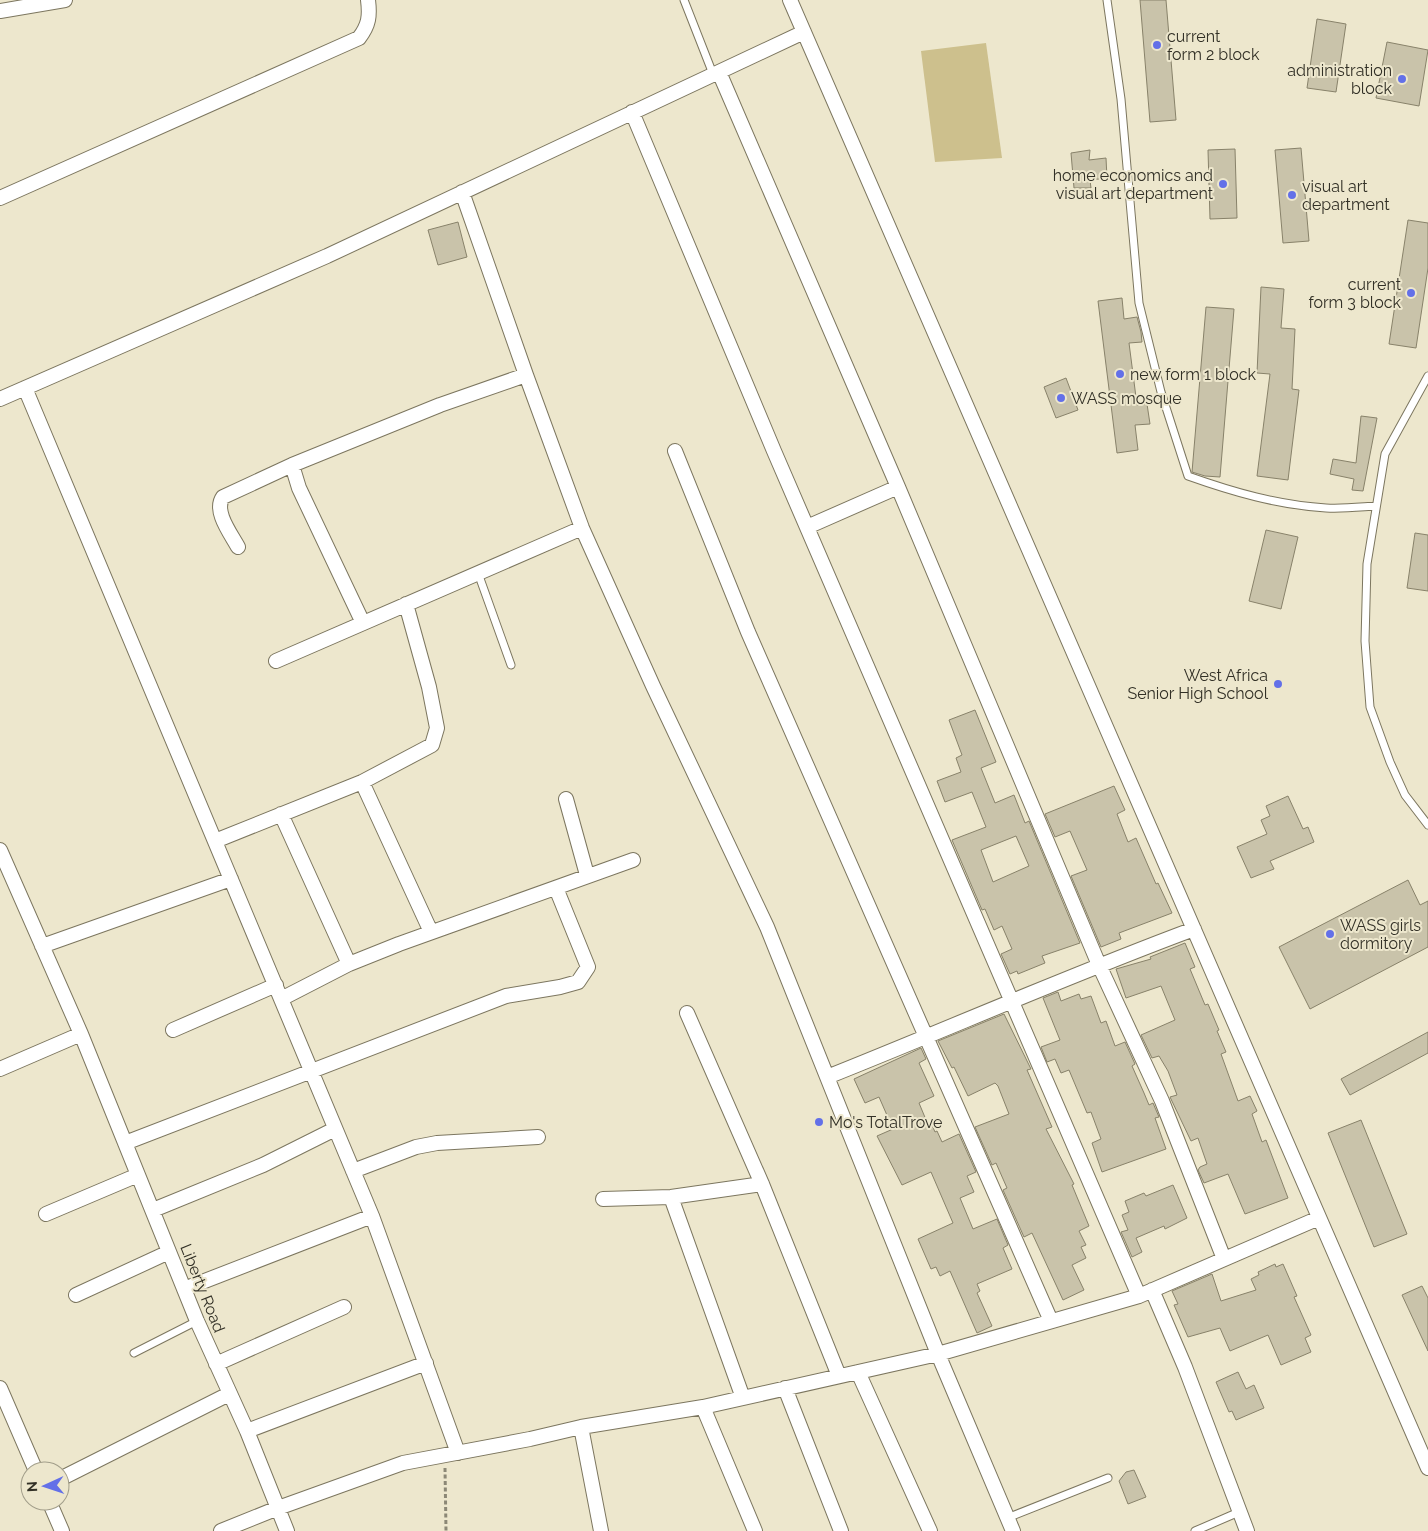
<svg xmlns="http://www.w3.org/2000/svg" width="1428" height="1531" viewBox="0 0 1428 1531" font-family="Raleway,sans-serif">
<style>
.green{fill:#cdc08d}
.building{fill:#c9c3aa;stroke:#88826a;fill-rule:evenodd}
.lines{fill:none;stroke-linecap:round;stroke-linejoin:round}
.service-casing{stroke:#7c765f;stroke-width:9}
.minor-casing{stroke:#7c765f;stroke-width:16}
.path{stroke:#8c8876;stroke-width:3;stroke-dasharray:4 2.5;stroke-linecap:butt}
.service{stroke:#fff;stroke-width:7}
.minor{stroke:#fff;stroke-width:14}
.poi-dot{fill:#6370e8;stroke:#ede7cd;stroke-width:2}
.labels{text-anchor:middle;stroke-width:4;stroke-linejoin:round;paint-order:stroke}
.poi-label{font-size:16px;fill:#323026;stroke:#ede7cd;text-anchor:start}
.street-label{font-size:16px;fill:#323026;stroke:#ede7cd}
</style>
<rect width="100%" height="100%" fill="#ede7cd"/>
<path class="green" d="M 986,43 L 1002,158 L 935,162 L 921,51 Z"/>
<path class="building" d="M 1140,0 L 1166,0 L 1176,120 L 1150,122 Z
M 1317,19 L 1346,24 L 1336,92 L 1307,88 Z
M 1387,42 L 1428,50 L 1419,106 L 1376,98 Z
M 1301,148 L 1309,241 L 1283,243 L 1275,150 Z
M 1235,149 L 1237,218 L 1210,219 L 1208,150 Z
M 1090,150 L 1089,160 L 1106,158 L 1107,178 L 1090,180 L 1091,188 L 1074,188 L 1071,153 Z
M 1408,220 L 1428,223 L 1428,268 L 1416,348 L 1389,344 Z
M 458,222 L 467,257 L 438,265 L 428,230 Z
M 1261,287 L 1284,289 L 1281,328 L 1295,329 L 1292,389 L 1299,390 L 1288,480 L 1257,476 L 1270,374 L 1257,373 Z
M 1122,298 L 1124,319 L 1137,317 L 1141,332 L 1142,342 L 1129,343 L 1137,405 L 1147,404 L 1150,424 L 1135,425 L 1138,450 L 1117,453 L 1098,301 Z
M 1206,307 L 1234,309 L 1220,477 L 1205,476 L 1192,472 Z
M 1066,378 L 1078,410 L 1056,418 L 1044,387 Z
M 1361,416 L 1377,418 L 1363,491 L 1352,490 L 1354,479 L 1330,474 L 1333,459 L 1356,463 Z
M 1266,530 L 1298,537 L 1281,609 L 1249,601 Z
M 1415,533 L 1428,535 L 1428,591 L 1407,588 Z
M 975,710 L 996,762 L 981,768 L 995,803 L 1014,795 L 1025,823 L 1029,821 L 1080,943 L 1042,956 L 1045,963 L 1018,974 L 1017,971 L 1010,974 L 1001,954 L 1012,949 L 1002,926 L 994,930 L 985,909 L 982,910 L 952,840 L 986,827 L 972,792 L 945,802 L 937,781 L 961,772 L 956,758 L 962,755 L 949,720 ZM 1016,836 L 1029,866 L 993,882 L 981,850 Z
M 1114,786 L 1125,810 L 1117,814 L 1128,842 L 1136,838 L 1156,884 L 1158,883 L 1172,913 L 1119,933 L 1121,939 L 1101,947 L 1071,876 L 1087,870 L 1070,831 L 1055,837 L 1045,814 Z
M 1288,796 L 1303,829 L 1308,827 L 1314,842 L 1270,861 L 1274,869 L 1251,878 L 1237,847 L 1267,834 L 1261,820 L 1270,816 L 1266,806 Z
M 1408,880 L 1420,905 L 1428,901 L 1428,947 L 1310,1009 L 1279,947 Z
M 1185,943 L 1195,967 L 1190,969 L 1205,1005 L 1208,1004 L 1219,1030 L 1217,1031 L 1226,1052 L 1221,1054 L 1238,1101 L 1250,1096 L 1257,1111 L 1252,1114 L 1262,1142 L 1266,1140 L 1288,1198 L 1245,1214 L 1228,1174 L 1204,1183 L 1198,1170 L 1200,1167 L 1207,1164 L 1198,1138 L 1191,1141 L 1170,1097 L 1177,1095 L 1168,1071 L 1159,1056 L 1152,1058 L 1141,1035 L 1175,1020 L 1161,986 L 1126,998 L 1116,969 L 1151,959 L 1150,957 Z
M 1058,992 L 1061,1001 L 1079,994 L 1081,999 L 1091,996 L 1101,1023 L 1106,1021 L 1115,1046 L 1125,1042 L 1135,1064 L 1132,1066 L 1144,1093 L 1149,1105 L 1153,1103 L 1159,1117 L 1155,1118 L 1166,1149 L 1102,1172 L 1092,1143 L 1101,1139 L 1091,1112 L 1087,1113 L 1069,1070 L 1061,1073 L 1055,1059 L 1047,1062 L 1041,1047 L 1060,1040 L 1043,998 Z
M 1004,1014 L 1031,1069 L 1027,1070 L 1052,1127 L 1046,1129 L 1074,1184 L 1072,1185 L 1089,1226 L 1079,1231 L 1086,1245 L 1081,1247 L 1086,1258 L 1072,1265 L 1084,1290 L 1063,1300 L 1032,1233 L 1024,1237 L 1003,1190 L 1007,1188 L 996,1163 L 992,1165 L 975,1127 L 1009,1114 L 998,1086 L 995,1083 L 968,1096 L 954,1067 L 952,1068 L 938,1041 Z
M 1428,1032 L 1428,1053 L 1350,1095 L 1341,1079 Z
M 921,1048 L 926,1059 L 919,1063 L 934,1096 L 919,1103 L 929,1127 L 932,1125 L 935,1132 L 937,1131 L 942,1142 L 959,1134 L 976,1172 L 967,1176 L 974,1192 L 960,1198 L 973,1229 L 997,1219 L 1008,1245 L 1003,1248 L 1012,1269 L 977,1284 L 980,1291 L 977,1293 L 992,1326 L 977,1333 L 950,1271 L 940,1276 L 936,1267 L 931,1269 L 918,1239 L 953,1223 L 931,1172 L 902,1185 L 877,1136 L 893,1129 L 879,1097 L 865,1103 L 854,1079 Z
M 1361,1120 L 1407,1234 L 1374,1247 L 1328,1133 Z
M 1173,1185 L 1187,1218 L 1165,1229 L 1164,1226 L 1136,1238 L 1142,1252 L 1132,1257 L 1121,1232 L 1128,1230 L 1122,1215 L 1129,1212 L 1125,1201 L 1144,1193 L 1146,1196 Z
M 1275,1264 L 1276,1267 L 1283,1264 L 1297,1296 L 1294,1297 L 1311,1335 L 1305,1338 L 1311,1352 L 1281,1365 L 1268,1335 L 1230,1351 L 1220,1328 L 1188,1337 L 1174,1305 L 1178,1304 L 1172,1291 L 1212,1274 L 1221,1301 L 1256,1290 L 1251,1279 L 1259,1275 L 1258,1272 Z
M 1422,1286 L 1428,1298 L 1428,1351 L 1402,1295 Z
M 1238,1372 L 1246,1389 L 1254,1385 L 1264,1408 L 1236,1420 L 1232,1411 L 1229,1412 L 1216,1382 Z
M 1134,1470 L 1146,1497 L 1128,1504 L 1119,1481 L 1126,1472 Z"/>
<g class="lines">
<g class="service-casing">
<path id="service" d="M 684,0 L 713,74
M 1107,0 L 1121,99 L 1139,303 L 1161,392 L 1188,476 C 1233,492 1278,505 1326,508 C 1343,509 1360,507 1376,506
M 1428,376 L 1385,454 L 1367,564 L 1365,641 L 1370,707 L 1390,762 L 1405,795 L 1428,825
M 478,573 L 511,665
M 134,1353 L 197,1321
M 1007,1518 L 1108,1478
M 1195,1531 L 1239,1512"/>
</g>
<g class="minor-casing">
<path id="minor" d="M 790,0 L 1428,1468
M 0,11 L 65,0
M 719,72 L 898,487 L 1099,965 L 1162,1101 L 1224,1259
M 632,112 L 774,451 L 1139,1296
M 462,192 L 526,375 L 582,528 L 653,686 L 767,927 L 938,1354 L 1013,1531
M 0,198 L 359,38 C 369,25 370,16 368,0
M 25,388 L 372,1216 L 458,1453
M 0,399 L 327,256 L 804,32
M 675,451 L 748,632 L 1051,1321
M 807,527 L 898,487
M 238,547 C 231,534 213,511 223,497 L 292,465
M 363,623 L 299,488 L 292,465 L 440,405 L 526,375
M 276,661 L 582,528
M 362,782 L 431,932
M 566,799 L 587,875
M 281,814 L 349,964
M 215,841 L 362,782 L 432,745 L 437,728 L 429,687 L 406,604
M 0,850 L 81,1034 L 197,1321 L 247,1431 L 287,1531
M 42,946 L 231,879
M 281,999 L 349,964 L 399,944 L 633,860
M 687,1013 L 762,1184 L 839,1376
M 173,1030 L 276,985
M 0,1069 L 81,1034
M 827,1077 C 950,1028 1070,975 1194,929
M 125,1143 L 506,996 L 560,987 L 578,982 L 588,967 L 556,888
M 353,1171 L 416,1147 L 437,1143 L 538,1137
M 671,1197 L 743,1398
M 603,1199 L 671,1197 L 762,1184
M 153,1210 L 263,1165 L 335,1129
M 46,1214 L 138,1175
M 184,1289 L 372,1216
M 1152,1290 L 1185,1367 L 1247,1531
M 76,1295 L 169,1252
M 216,1364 L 344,1307
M 858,1372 L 930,1531
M 0,1388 L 36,1471
M 785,1388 L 841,1531
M 703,1407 L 755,1531
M 581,1427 L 601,1531
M 247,1431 L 426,1363
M 60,1479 L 229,1394
M 49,1501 L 62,1531
M 221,1531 L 278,1508 L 403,1463 L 530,1439 L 581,1427 L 703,1407 L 938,1354 L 1139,1296 L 1319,1218"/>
</g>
<path class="path" d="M 445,1468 L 446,1531"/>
<use href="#service" class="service"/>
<use href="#minor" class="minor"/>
</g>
<g class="poi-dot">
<circle cx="1157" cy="45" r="5"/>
<circle cx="1402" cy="79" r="5"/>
<circle cx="1223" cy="184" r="5"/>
<circle cx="1292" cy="195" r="5"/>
<circle cx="1411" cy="293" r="5"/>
<circle cx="1120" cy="374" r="5"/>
<circle cx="1061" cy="398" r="5"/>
<circle cx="1278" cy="684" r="5"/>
<circle cx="1330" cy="934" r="5"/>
<circle cx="819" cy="1122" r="5"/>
</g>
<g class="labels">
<g class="poi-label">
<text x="1167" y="42">current<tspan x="1167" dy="18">form 2 block</tspan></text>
<text x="1392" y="76" text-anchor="end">administration<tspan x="1392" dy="18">block</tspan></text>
<text x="1213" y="181" text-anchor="end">home economics and<tspan x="1213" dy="18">visual art department</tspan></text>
<text x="1302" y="192">visual art<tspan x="1302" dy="18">department</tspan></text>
<text x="1401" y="290" text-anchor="end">current<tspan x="1401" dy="18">form 3 block</tspan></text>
<text x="1130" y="380">new form 1 block</text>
<text x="1071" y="404">WASS mosque</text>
<text x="1268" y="681" text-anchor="end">West Africa<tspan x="1268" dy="18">Senior High School</tspan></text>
<text x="1340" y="931">WASS girls<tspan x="1340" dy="18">dormitory</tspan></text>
<text x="829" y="1128">Mo's TotalTrove</text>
</g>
<g class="street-label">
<text transform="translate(203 1288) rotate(68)" y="6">Liberty Road</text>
</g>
</g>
<g transform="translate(45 1486) rotate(267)"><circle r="24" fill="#ede7cd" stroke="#a29e8a"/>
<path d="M0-4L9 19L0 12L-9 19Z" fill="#6370e8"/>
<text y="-8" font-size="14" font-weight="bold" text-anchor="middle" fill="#323026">N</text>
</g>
</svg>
